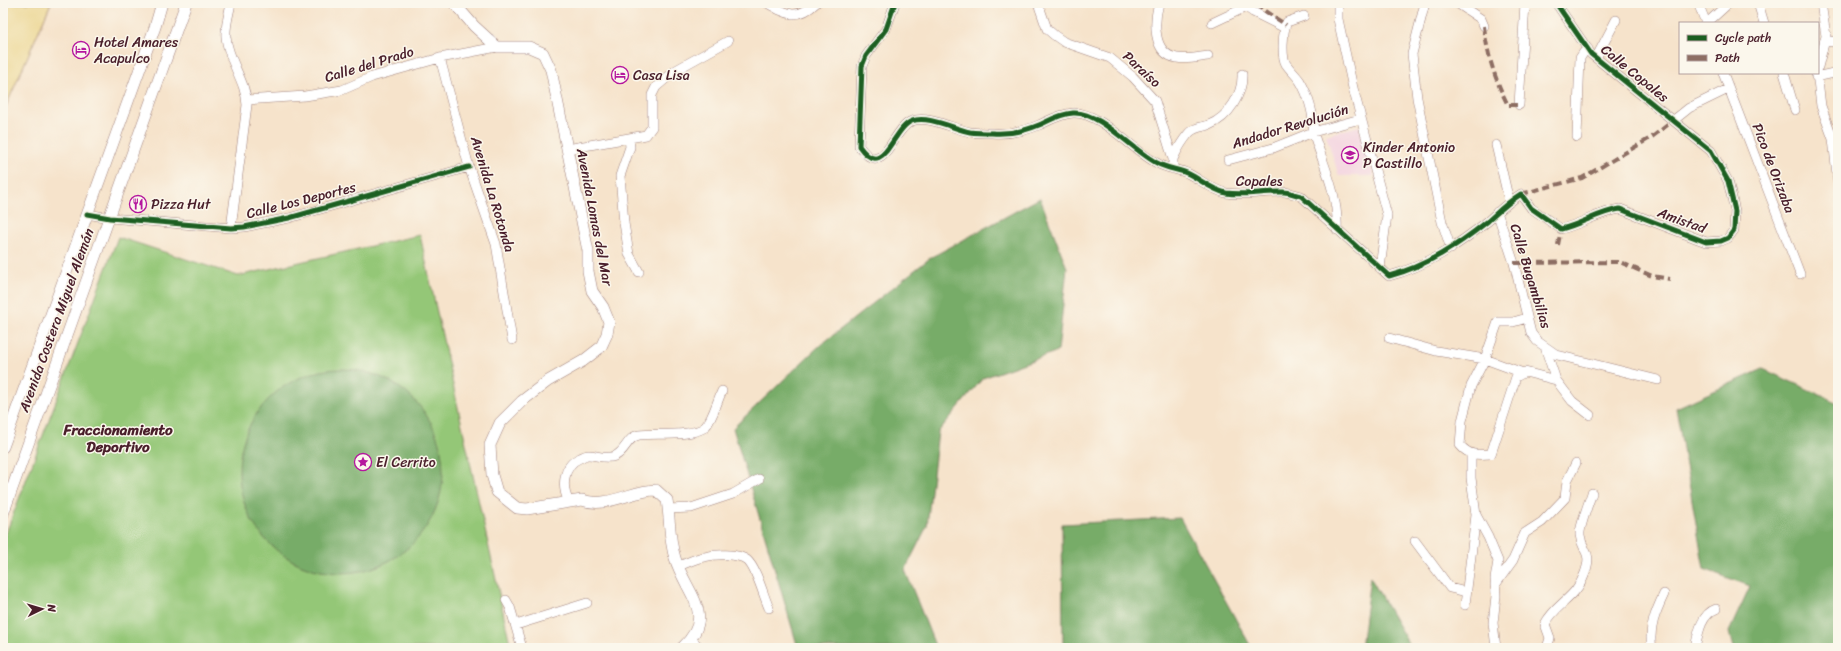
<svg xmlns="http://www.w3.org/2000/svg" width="1841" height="651" viewBox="0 0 1841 651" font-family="Sriracha,sans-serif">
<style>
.built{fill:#f3cfde}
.green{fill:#94c777;stroke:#6f7351}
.forest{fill:#77ac68;stroke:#60664a}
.sand{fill:#eeda9e;stroke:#9c7c64}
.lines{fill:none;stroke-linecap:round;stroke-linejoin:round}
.minor-casing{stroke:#a0817b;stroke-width:10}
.major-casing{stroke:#a0817b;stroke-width:12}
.minor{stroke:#fff;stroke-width:9}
.major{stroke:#fff;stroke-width:11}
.quiet{stroke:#8d6e63;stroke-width:4;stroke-dasharray:8 4;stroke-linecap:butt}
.cycleway-casing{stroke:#fbf7ec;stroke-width:8}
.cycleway{stroke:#1b5e20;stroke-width:5}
.labels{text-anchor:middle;stroke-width:3;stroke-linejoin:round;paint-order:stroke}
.poi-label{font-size:14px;fill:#4a1f2b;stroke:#fbf7ec;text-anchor:start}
.street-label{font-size:14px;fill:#4a1f2b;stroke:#fbf7ec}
.neighbourhood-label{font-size:15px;font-weight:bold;fill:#4a1f2b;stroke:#fbf7ec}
</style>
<rect width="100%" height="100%" fill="#fbf7ec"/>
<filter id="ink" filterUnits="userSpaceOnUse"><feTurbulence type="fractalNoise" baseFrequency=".025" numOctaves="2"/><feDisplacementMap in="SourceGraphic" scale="8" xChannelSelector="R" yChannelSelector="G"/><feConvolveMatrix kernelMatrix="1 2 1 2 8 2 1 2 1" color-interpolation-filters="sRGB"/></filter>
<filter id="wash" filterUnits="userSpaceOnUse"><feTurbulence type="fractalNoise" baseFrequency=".012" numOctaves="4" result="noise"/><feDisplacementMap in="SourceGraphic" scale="16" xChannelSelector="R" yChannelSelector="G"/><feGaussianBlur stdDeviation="0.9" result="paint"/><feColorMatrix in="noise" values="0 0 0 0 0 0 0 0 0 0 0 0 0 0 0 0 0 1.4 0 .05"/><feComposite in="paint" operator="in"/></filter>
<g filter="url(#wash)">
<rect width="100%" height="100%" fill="#f6e3cb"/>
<path class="built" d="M 1359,126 L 1374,176 L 1339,176 L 1326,135 Z"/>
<path class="green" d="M 420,235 L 511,648 L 3,648 L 3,541 L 118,237 L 238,276 Z"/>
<path class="forest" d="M 1040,198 L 1067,268 L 1058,351 L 983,378 L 938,432 L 927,526 L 905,570 L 936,648 L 798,648 L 733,428 L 817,348 L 930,258 Z
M 1763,369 L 1838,403 L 1838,648 L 1733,648 L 1729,632 L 1750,586 L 1704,569 L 1676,408 Z
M239 471a102 102 0 1 1 204 0a102 102 0 1 1-204 0Z
M 1180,518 L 1250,645 L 1254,648 L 1063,648 L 1062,524 Z
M 1370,577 L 1411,648 L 1361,648 Z"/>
<path class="sand" d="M 3,3 L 51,3 L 3,113 Z"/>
</g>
<g filter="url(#ink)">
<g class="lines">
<g class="minor-casing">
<path id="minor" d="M 231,3 C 229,14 225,26 226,37 C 228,61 246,81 247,105 L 231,228
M 767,3 C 786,14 797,21 816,3
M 895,3 L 886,29 L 866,56 L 862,66 L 859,146 C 884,182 892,128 912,121 C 928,115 954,129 970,132 C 977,133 985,133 992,133 C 1007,134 1025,131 1039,125 C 1050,120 1060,114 1073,113 C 1100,111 1133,151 1157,163 C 1167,169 1179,169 1189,174 C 1201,180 1212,190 1226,193 C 1245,196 1265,191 1284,192 C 1289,192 1296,195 1301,196 L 1389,276 C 1427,266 1458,245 1488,221 C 1499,211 1508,202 1521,194 L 1531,208 L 1561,229 C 1582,224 1599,212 1620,209 L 1706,242 L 1721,241 L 1728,238 L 1734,230 L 1735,211 L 1728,181 L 1711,151 L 1591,54 L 1556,3
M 1038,3 L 1047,29 L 1054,35 L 1064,42 L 1110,58 L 1133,77 L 1155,101 L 1173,159 L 1173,169
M 1159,3 C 1154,21 1152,54 1177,58 C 1187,60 1199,57 1208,56
M 1338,3 L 1338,19 L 1353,88 L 1387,215 L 1380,268
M 1425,3 L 1412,54 L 1417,98 L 1442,222 L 1451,249
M 1457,3 L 1481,19 L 1484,26
M 1698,3 L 1706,23
M 1758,3 L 1764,23
M 1246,7 L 1253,12 L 1285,28
M 1304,16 L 1287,22 C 1283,30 1281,56 1286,64 C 1290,70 1296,75 1300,81 C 1308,94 1315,117 1313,132 C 1323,164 1339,196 1337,230
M 1212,23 L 1246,7
M 1707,23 L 1729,3
M 1824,42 L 1838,41
M 440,58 L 469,167 L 496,244 L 512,340
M 1596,58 L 1616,20
M 1818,67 L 1826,36 L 1821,3
M 1723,73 L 1800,274
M 1784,73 L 1795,110
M 1817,73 L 1821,106 L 1833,139 L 1838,183
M 1816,77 L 1838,72
M 247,100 L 305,96 L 342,90 L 372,77 L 440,58 L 497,47
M 1519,105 L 1525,3
M 1674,120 L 1689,108 L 1728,89
M 1577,137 L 1580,58 L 1584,52 L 1588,49
M 629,138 L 630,147 L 620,176 L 624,223 L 629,254 L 639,272
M 1496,145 L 1509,201
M 567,149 L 646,135 L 652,127 L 652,95 L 656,87 L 676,70 L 728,41
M 1173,159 C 1177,150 1183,140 1189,133 C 1194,127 1203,127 1209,125 C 1229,117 1243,94 1242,74
M 1228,160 L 1273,148 L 1313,132 L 1360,119
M 1497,212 L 1514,263 L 1531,333 L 1537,341 L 1557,355 L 1658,380
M 87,214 L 110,218 L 231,228 L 244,227 L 289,218 L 469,167
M 1527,318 L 1513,322 L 1498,322 L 1485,359 L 1471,386 L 1462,421 L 1460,445 C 1469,456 1478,455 1491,454 L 1516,377 L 1525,372 L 1556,380
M 1389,338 L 1436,351 L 1485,359 L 1523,373
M 1545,347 L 1556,380 L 1572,401 L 1590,415
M 1471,454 L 1471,478 L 1476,515 L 1488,537 L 1498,561 L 1495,579 L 1496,596 L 1493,623 L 1496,648
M 3,487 L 12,490
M 569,502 C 561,487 563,465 580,458 C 582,457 586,455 588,455 C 598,455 605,460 615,456 C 626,451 627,437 639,435 C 656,433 693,437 705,427 C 713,419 717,401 722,391
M 668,509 L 691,508 L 733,494 L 759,479
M 1415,541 L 1450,588 L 1466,592
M 678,566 C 687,563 696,558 704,557 C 715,554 738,553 747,560 C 757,569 763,595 769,608
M 1495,585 L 1513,560 L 1525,533 L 1542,522 L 1565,498 L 1567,481 L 1576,463
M 506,600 L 510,607 L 522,648
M 1465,605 L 1476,515
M 516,625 L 587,603
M 691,639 L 700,648
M 1547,648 L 1550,638 L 1545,624 C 1556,603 1576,599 1585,573 C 1593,550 1582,553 1580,535 C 1579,528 1589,502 1592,493
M 1652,648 C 1648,629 1656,611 1664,594
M 1695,648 C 1698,634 1701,614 1716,609"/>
</g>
<g class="major-casing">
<path id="major" d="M 454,3 L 474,26 L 497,47 L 529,47 L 543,53 L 551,70 L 588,251 L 588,271 L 592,291 L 603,307 L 609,322 L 607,334 L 601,347 L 583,361 L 548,381 L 522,401 L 500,423 L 490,445 L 492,475 L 497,492 L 517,508 L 527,509 L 582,500 C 607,509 632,490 656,490 L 667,500 C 670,518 669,540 675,558 C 686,594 718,615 682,648
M 3,447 L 155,27 L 162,3
M 3,514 L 186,3"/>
</g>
<use href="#minor" class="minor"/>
<use href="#major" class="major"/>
<path class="quiet" d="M 1256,3 C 1261,10 1278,19 1286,25
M 1484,26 C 1487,54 1495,80 1508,105 L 1519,105
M 1521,194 L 1582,178 L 1652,137 L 1674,120
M 1558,245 L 1561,229
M 1514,263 L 1620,262 L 1652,276 L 1670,279"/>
<g class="cycleway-casing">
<path id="cycleway" d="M 895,3 L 886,29 L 866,56 L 862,66 L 859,146 C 884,182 892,128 912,121 C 928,115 954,129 970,132 C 977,133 985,133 992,133 C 1007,134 1025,131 1039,125 C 1050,120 1060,114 1073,113 C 1100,111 1133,151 1157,163 C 1167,169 1179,169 1189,174 C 1201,180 1212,190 1226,193 C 1245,196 1265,191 1284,192 C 1289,192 1296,195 1301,196 L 1389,276 C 1427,266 1458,245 1488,221 C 1499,211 1508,202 1521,194 L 1531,208 L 1561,229 C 1582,224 1599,212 1620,209 L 1706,242 L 1721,241 L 1728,238 L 1734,230 L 1735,211 L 1728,181 L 1711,151 L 1591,54 L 1556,3
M 87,214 L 110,218 L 231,228 L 244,227 L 289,218 L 469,167"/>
</g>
<use href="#cycleway" class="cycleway"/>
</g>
</g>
<defs>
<g id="hotel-ring" transform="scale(0.9)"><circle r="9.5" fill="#fbf7ec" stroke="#b5179e" stroke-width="1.5"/><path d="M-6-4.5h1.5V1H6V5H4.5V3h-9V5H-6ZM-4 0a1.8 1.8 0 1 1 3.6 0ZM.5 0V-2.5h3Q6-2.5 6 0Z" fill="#b5179e"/></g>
<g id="school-ring" transform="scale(0.9)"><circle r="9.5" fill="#fbf7ec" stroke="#b5179e" stroke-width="1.5"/><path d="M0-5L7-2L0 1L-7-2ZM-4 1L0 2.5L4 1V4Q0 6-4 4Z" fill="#b5179e"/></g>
<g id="restaurant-ring" transform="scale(0.9)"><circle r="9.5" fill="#fbf7ec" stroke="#b5179e" stroke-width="1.5"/><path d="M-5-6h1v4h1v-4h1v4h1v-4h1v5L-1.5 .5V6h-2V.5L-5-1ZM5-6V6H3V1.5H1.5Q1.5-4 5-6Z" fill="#b5179e"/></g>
<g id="sight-ring" transform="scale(0.9)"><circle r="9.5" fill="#fbf7ec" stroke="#b5179e" stroke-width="1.5"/><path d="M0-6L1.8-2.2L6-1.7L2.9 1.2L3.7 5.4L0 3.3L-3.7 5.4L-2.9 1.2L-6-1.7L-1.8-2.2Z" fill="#b5179e"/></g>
</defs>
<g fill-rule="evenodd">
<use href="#hotel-ring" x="81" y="50"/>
<use href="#hotel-ring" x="620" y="75"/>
<use href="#school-ring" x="1350" y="155"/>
<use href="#restaurant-ring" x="138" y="204"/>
<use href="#sight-ring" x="363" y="462"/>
</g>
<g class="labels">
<g class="poi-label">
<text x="94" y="47">Hotel Amares<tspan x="94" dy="16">Acapulco</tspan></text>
<text x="633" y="80">Casa Lisa</text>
<text x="1363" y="152">Kinder Antonio<tspan x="1363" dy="16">P Castillo</tspan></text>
<text x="151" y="209">Pizza Hut</text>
<text x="376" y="467">El Cerrito</text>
</g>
<g class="street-label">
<text transform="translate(369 64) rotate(-17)" y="5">Calle del Prado</text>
<text transform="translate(1142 69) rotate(43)" y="5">Paraíso</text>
<text transform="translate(1635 73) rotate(39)" y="5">Calle Copales</text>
<text transform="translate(1290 126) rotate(-17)" y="5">Andador Revolución</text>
<text transform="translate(1774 168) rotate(69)" y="5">Pico de Orizaba</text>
<text x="1259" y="186">Copales</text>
<text transform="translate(493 194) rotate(73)" y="5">Avenida La Rotonda</text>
<text transform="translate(301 200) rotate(-14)" y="5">Calle Los Deportes</text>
<text transform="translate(595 217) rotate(79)" y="5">Avenida Lomas del Mar</text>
<text transform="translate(1682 220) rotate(20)" y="5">Amistad</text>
<text transform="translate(1531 276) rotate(73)" y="5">Calle Bugambilias</text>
<text transform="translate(56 320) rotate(-70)" y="5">Avenida Costera Miguel Alemán</text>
</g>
<g class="neighbourhood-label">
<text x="118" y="435">Fraccionamiento<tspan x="118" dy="17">Deportivo</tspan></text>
</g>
</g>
<rect width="1841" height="651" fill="none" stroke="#fbf7ec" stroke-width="16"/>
<rect x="1679" y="22" width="140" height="52" fill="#fbf7ec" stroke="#b4a19f"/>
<rect x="1687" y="35" width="20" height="6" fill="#1b5e20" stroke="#b4a19f"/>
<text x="1715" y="42" font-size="12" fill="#4a1f2b">Cycle path</text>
<rect x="1687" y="55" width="20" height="6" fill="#8d6e63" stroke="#b4a19f"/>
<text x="1715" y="62" font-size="12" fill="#4a1f2b">Path</text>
<g transform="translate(42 609) rotate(85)" stroke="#fbf7ec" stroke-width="3" paint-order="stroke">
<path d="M0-3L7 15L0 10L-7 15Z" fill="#4a1f2b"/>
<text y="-6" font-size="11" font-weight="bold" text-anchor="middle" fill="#4a1f2b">N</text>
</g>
</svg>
